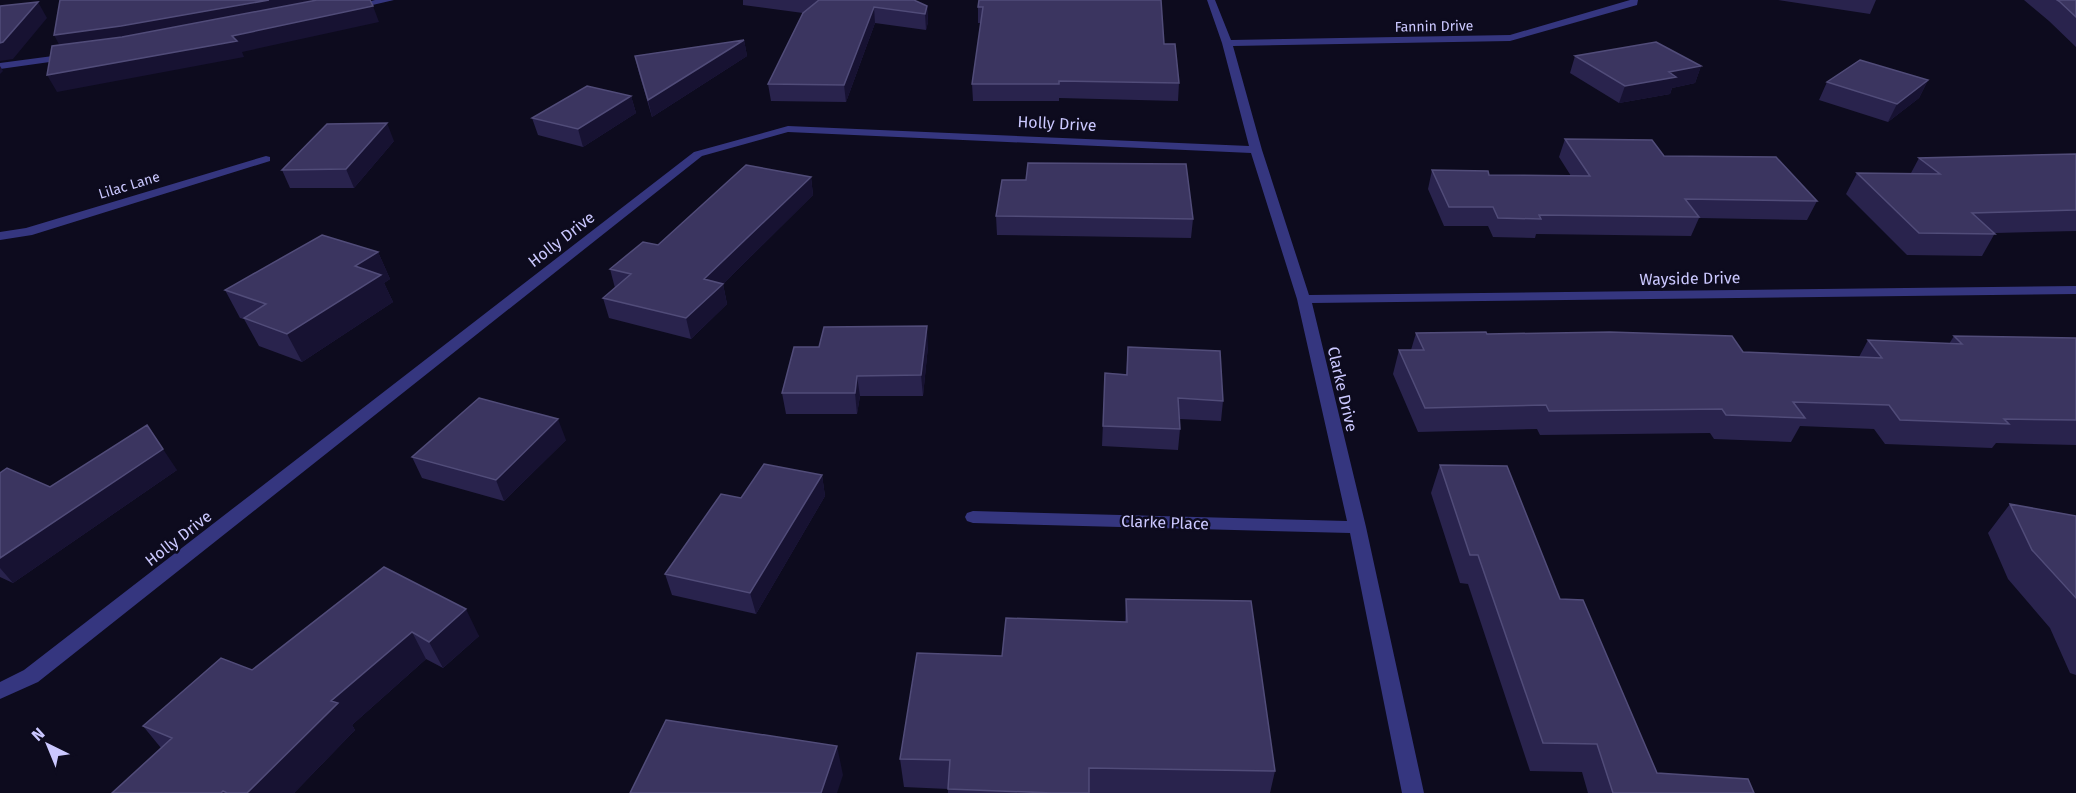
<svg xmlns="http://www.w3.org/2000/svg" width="2076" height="793" viewBox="0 0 2076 793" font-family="'Fira Sans',sans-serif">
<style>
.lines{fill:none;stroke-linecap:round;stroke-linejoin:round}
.minor{fill:#35367f;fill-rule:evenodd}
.wall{fill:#29234d}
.shaded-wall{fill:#171232}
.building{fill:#3b3560;stroke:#514c79;stroke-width:1.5}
.labels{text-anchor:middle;stroke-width:5;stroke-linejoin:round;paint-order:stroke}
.far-street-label{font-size:14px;fill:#cbc8ff;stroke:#0d0b1e}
.street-label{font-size:16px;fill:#cbc8ff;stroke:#0d0b1e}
</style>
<rect width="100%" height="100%" fill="#0d0b1e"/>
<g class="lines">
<path class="minor" d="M 375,0 L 394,0 L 351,10 L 347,7 Z
M 1207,0 L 1215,0 L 1231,40 L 1510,35 L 1630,0 L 1638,0 L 1637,5 L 1510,41 L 1233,46 L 1262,150 L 1309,295 L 2076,286 L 2076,294 L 1312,303 L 1366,527 L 1424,793 L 1402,793 L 1350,533 L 973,523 L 967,521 L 965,517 L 967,513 L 973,511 L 1347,521 L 1297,299 L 1251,153 L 788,132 L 702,156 L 38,682 L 0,699 L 0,682 L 24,670 L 694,152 L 788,126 L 1249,146 L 1222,43 Z
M 68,54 L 73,57 L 71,59 L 0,69 L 0,63 Z
M 266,156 L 270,157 L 270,161 L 32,235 L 0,240 L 0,232 L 26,228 Z"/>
</g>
<path class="wall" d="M 743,0 L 914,0 L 927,6 L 928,22 L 926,30 L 875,23 L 846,102 L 771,101 L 768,84 L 803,13 L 743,5 Z
M 979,0 L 1164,44 L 1179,83 L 1178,101 L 1059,98 L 1059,101 L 973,101 L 972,84 L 981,23 L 978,23 L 978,7 Z
M 1778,0 L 1876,0 L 1870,14 Z
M 2024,0 L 2076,0 L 2076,47 L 2049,21 Z
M 744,40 L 747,56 L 652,117 L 639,73 L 635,56 Z
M 1575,56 L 1701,66 L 1695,83 L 1672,88 L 1670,94 L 1619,103 L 1570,73 Z
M 1928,80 L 1919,98 L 1888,122 L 1819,100 L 1827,82 Z
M 631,96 L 636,113 L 583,147 L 538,135 L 532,118 Z
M 1565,139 L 1664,156 L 1817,201 L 1807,220 L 1699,218 L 1691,236 L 1536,234 L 1535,238 L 1493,237 L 1488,226 L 1444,226 L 1428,189 L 1432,170 L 1489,175 L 1571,176 L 1559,157 Z
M 394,141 L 354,188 L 290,188 L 282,170 Z
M 2076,154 L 2076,231 L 1995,233 L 1982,256 L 1907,255 L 1846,194 L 1857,173 L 1911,173 L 1919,158 Z
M 811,177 L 813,195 L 723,284 L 727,304 L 691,339 L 609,318 L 603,298 L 615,288 L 610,269 L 658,245 Z
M 1026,180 L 1193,219 L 1191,238 L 997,235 L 996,216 Z
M 378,252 L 390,279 L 384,283 L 393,302 L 302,362 L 259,346 L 244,319 L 240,318 L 225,290 Z
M 1416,333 L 1487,334 L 1743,352 L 1859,357 L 1868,340 L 1949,344 L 1954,336 L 2076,338 L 2076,445 L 1996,443 L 1992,448 L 1885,444 L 1874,429 L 1800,426 L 1791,442 L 1714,439 L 1710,433 L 1540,435 L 1537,429 L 1418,432 L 1393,374 L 1399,350 L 1411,350 Z
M 928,346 L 923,396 L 860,396 L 857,414 L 786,414 L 782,393 Z
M 1128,347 L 1223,401 L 1221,421 L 1180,419 L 1180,429 L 1178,450 L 1102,446 L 1105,373 L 1126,374 Z
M 566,440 L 504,501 L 422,478 L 412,457 Z
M 1440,465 L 1560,599 L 1657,773 L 1754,793 L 1588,793 L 1582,772 L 1530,771 L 1468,584 L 1460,583 L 1431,493 Z
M 177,470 L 13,583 L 0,577 L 0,473 L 50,487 Z
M 822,475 L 825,496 L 756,614 L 672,595 L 665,574 L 741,498 Z
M 2010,504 L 2076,516 L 2076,675 L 2070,673 L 2050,628 L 2008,579 L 1988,533 Z
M 384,567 L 479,636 L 443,668 L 426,659 L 352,725 L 355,730 L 294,793 L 112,793 L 161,748 L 143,726 L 252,670 Z
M 1126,599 L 1275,771 L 1270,793 L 948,793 L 948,789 L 904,787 L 900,759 L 1002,656 L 1125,622 Z"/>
<path class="shaded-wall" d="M 269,0 L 363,0 L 63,52 L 54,35 Z
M 38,2 L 47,18 L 13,59 L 0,61 L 0,43 Z
M 373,6 L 379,22 L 242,52 L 244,57 L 57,92 L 47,75 Z
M 927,6 L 928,22 L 926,30 L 925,14 Z
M 874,7 L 875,23 L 846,102 L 844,85 Z
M 744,40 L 747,56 L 652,117 L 648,100 Z
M 0,66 L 3,71 L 0,74 Z
M 1701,66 L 1695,83 L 1672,88 L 1670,94 L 1619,103 L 1625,86 L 1669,72 Z
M 1928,80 L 1919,98 L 1888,122 L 1897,104 Z
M 631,96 L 636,113 L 583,147 L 578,129 Z
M 387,123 L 394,141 L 354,188 L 346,169 Z
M 811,177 L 813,195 L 723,284 L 727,304 L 691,339 L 686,318 L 704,279 Z
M 378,252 L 390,279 L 384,283 L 393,302 L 302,362 L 287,334 L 355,266 Z
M 927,326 L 928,346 L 923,396 L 921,375 Z
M 857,376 L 860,396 L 857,414 L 855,393 Z
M 558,419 L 566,440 L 504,501 L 496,480 Z
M 163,449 L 177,470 L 13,583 L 0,568 L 0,558 Z
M 822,475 L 825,496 L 756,614 L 750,593 Z
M 466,609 L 479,636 L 443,668 L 429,642 Z
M 412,632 L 426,659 L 352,725 L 355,730 L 294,793 L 247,793 L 331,701 Z
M 837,746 L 843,775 L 837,793 L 821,793 Z"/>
<path class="building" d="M 60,0 L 269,0 L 121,26 L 54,35 Z
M 317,0 L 370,0 L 373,6 L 232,36 L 237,41 L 47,75 L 52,46 L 122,37 Z
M 819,0 L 914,0 L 927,6 L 925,14 L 874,7 L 844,85 L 768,84 L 803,13 Z
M 979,0 L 1161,0 L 1164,44 L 1175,44 L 1179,83 L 1059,81 L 1059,84 L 972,84 L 983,7 L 978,7 Z
M 2057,0 L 2076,0 L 2076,17 L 2060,2 Z
M 38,2 L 3,42 L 0,43 L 0,6 Z
M 744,40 L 648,100 L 635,56 Z
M 1656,42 L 1701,66 L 1669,72 L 1676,77 L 1625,86 L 1575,56 Z
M 1860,60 L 1928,80 L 1897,104 L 1827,82 Z
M 587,86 L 631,96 L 578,129 L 532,118 Z
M 387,123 L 346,169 L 282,170 L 327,124 Z
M 1565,139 L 1652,140 L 1664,156 L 1776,157 L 1817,201 L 1685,199 L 1699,217 L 1539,215 L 1541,219 L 1498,218 L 1493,207 L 1449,207 L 1432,170 L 1488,171 L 1489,175 L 1590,176 Z
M 2076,154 L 2076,210 L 1972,213 L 1995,234 L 1919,233 L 1857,173 L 1940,174 L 1919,158 Z
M 1028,163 L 1186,164 L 1193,219 L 996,216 L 1002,180 L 1026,180 Z
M 746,165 L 811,177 L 704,279 L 723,284 L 686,318 L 603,298 L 631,274 L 610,269 L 643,242 L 658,245 Z
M 322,235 L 378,252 L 355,266 L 381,275 L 287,334 L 244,318 L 266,304 L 225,290 Z
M 927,326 L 921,375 L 857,376 L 855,393 L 782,393 L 794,347 L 819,347 L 824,327 Z
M 1486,332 L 1487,334 L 1610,332 L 1732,336 L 1743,352 L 1882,358 L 1868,340 L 1962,344 L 1954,336 L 2076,338 L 2076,420 L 2004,419 L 2009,424 L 1900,420 L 1889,405 L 1793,402 L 1805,418 L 1726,415 L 1722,409 L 1549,411 L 1546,405 L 1425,408 L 1399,350 L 1424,350 L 1416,333 Z
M 1128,347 L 1220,351 L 1223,401 L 1178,398 L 1180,429 L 1103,426 L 1105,373 L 1127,375 Z
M 479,398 L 558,419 L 496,480 L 412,457 Z
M 147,425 L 163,449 L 0,558 L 0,473 L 7,468 L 50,487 Z
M 764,464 L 822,475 L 750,593 L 665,574 L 721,494 L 741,498 Z
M 1440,465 L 1507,466 L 1560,599 L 1583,600 L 1657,773 L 1748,779 L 1754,793 L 1613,793 L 1597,744 L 1543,743 L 1478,555 L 1470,555 Z
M 2010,504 L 2076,516 L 2076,598 L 2032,550 Z
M 384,567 L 466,609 L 429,642 L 412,632 L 331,701 L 338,703 L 247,793 L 227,793 L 223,791 L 221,793 L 112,793 L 172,738 L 143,726 L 221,658 L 252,670 Z
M 1126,599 L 1251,601 L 1275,771 L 1089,768 L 1089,793 L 1052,793 L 948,789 L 950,760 L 900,759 L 917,653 L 1002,656 L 1006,618 L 1127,622 Z
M 666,720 L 837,746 L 821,793 L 630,793 Z"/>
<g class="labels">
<g class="far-street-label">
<text transform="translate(1434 26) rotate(-1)" y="5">Fannin Drive</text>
<text transform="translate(129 185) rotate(-17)" y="5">Lilac Lane</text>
</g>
<g class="street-label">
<text transform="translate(1057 123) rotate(3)" y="6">Holly Drive</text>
<text transform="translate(561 239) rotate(-38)" y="6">Holly Drive</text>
<text transform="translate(1690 278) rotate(-1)" y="6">Wayside Drive</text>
<text transform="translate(1343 389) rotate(77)" y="6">Clarke Drive</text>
<text transform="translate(1165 522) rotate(2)" y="6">Clarke Place</text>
<text transform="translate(178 538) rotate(-38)" y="6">Holly Drive</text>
</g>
</g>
<g transform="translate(48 745) rotate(317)" stroke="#0d0b1e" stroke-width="4.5" paint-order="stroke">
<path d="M0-4.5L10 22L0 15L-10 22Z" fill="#cbc8ff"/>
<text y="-9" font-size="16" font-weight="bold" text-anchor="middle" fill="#cbc8ff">N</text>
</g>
</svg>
